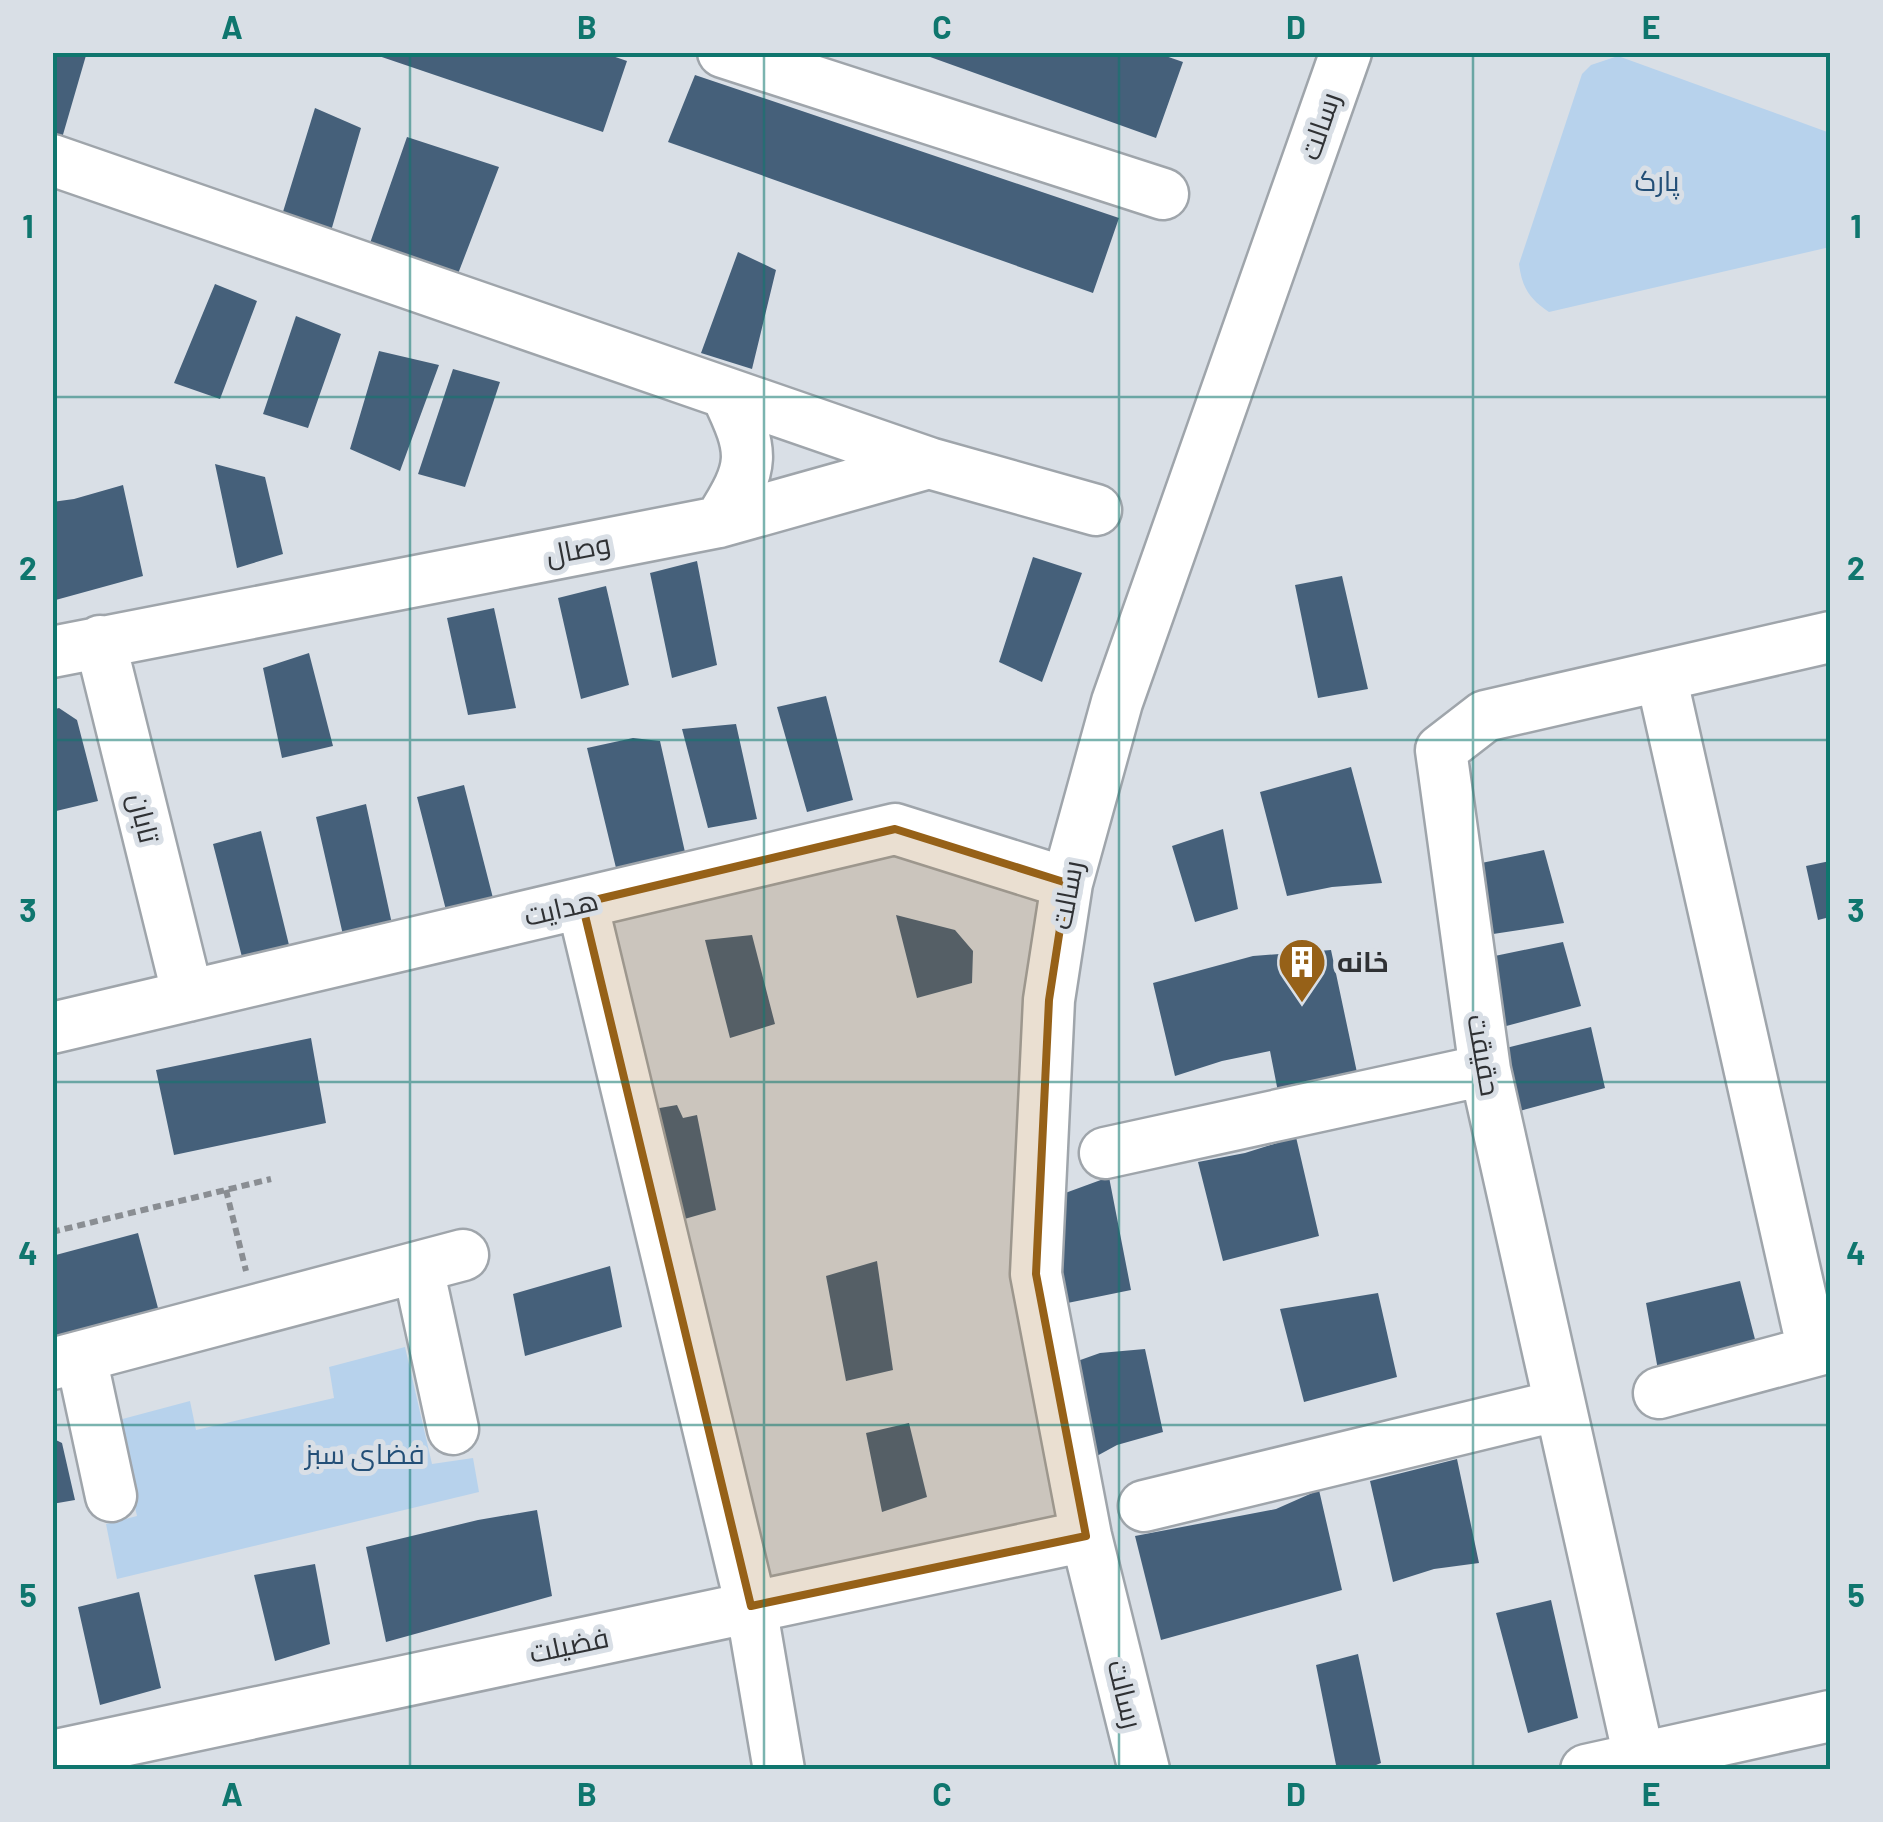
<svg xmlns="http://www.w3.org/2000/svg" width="1883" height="1822" viewBox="0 0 1883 1822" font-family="Barlow,Cairo,sans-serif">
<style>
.green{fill:#b7d2ec}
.building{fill:#45607a}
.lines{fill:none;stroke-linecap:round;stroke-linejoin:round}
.minor-casing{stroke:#9fa5ab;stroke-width:55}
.path{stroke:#8a8e93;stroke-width:6;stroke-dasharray:8 5;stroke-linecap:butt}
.minor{stroke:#fff;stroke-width:50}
.marked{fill:#966118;fill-opacity:0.2;stroke:#966118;stroke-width:8;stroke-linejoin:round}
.grid{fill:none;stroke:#0f766e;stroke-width:2.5;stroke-opacity:0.55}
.labels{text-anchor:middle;stroke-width:10;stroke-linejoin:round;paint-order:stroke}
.street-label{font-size:28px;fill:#2f3134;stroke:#d9dfe6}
.park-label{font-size:28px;fill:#234f77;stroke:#d9dfe6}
.poi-label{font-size:28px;font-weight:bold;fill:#2f3134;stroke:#d9dfe6;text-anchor:start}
.neatline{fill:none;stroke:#0f766e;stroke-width:4}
.grid-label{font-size:32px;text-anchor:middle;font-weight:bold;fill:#0f766e}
</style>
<rect width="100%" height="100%" fill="#d9dfe6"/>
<path class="green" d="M 1618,56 L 1830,133 L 1830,247 L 1549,312 C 1529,299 1522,287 1519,264 L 1582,74 L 1591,65 Z
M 405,1347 L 432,1464 L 473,1458 L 479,1492 L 117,1579 L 106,1524 L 137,1516 L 115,1421 L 190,1401 L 196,1430 L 334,1398 L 329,1367 Z"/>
<path class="building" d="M 52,52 L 87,52 L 60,145 L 52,141 Z
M 367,52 L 601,52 L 627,61 L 603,132 Z
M 1154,52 L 1183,62 L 1156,138 L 919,53 Z
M 695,75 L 1119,218 L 1093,293 L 668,142 Z
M 315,108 L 361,128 L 331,231 L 282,215 Z
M 407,137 L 499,167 L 456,279 L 369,246 Z
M 738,252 L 776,270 L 752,369 L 701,353 Z
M 215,284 L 257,301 L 220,399 L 174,383 Z
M 296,316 L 341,334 L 308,428 L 263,414 Z
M 379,351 L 439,365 L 400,471 L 350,449 Z
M 453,369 L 500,382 L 465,487 L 418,474 Z
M 215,464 L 265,477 L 283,554 L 237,568 Z
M 123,485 L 143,576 L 52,601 L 52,502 L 74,499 Z
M 1033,557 L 1082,573 L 1042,682 L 999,662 Z
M 697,561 L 717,665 L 672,678 L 650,573 Z
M 1342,576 L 1368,689 L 1318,698 L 1295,585 Z
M 606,586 L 629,685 L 581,699 L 558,598 Z
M 494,608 L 516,708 L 468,715 L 447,618 Z
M 309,653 L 333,746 L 282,758 L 263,668 Z
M 826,696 L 853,800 L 807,812 L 777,707 Z
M 59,708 L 77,720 L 98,801 L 52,812 L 52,710 Z
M 736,724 L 757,819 L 708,828 L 682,729 Z
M 633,738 L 660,741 L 687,861 L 617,872 L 587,748 Z
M 1351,767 L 1382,883 L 1332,887 L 1287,896 L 1260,792 Z
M 464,785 L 493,898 L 446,910 L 417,797 Z
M 366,804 L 392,924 L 343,935 L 316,817 Z
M 1223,829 L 1238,909 L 1195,922 L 1172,846 Z
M 261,831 L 289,945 L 242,957 L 213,844 Z
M 1544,850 L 1564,923 L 1480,936 L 1467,866 Z
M 1830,861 L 1830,917 L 1818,920 L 1806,866 Z
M 896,915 L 955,930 L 973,951 L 972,983 L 917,998 Z
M 752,935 L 775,1024 L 730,1038 L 705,940 Z
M 1563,942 L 1581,1006 L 1495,1029 L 1485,958 Z
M 1331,950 L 1359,1082 L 1279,1097 L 1270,1051 L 1222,1061 L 1175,1076 L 1153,983 L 1253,956 Z
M 1591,1027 L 1605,1088 L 1516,1112 L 1498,1050 Z
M 311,1038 L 326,1123 L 174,1155 L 156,1070 Z
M 677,1105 L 683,1118 L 697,1115 L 716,1210 L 660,1226 L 648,1110 Z
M 1296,1137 L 1319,1236 L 1223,1261 L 1198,1162 L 1245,1153 Z
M 1109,1177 L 1131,1290 L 1043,1308 L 1057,1196 Z
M 138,1233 L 162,1323 L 52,1352 L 52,1256 Z
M 877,1261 L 893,1370 L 846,1381 L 826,1276 Z
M 610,1266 L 622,1327 L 525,1356 L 513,1294 Z
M 1740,1281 L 1757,1347 L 1658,1370 L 1646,1303 Z
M 1378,1293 L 1397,1377 L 1304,1402 L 1280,1309 Z
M 1145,1349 L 1163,1432 L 1117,1445 L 1073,1469 L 1055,1369 L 1100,1353 Z
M 909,1423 L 927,1497 L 882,1512 L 866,1433 Z
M 52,1438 L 62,1443 L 75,1500 L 52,1504 Z
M 1457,1459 L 1479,1563 L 1434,1569 L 1393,1582 L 1370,1481 Z
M 1319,1490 L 1342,1590 L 1161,1640 L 1135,1536 L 1276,1509 Z
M 537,1510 L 552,1596 L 386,1642 L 366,1547 L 478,1520 Z
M 315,1564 L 330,1644 L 275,1661 L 254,1575 Z
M 139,1592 L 161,1688 L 100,1705 L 78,1607 Z
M 1551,1600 L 1578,1718 L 1528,1733 L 1496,1613 Z
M 1358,1654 L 1381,1763 L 1364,1770 L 1337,1770 L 1316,1665 Z"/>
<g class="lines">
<g class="minor-casing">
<path id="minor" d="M 723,52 L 1163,194
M 52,160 L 929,463
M 719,522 C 755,466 755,453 726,393
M 100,641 L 188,996
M 52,652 L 719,522 L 929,463 L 1096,510
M 1661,676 L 1813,1351
M 582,903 L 751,1606 L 779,1770
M 52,1028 L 895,829 L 1067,883
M 1105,1153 L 1485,1070
M 418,1268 L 453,1429
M 81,1357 L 111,1496
M 52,1364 L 463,1255
M 1659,1393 L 1830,1347
M 1144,1506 L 1560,1405
M 52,1756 L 1086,1536
M 1639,1757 L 1485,1070 L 1441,750 L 1485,716 L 1830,637
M 1144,1770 L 1086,1536 L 1036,1274 L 1049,1000 L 1067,883 L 1117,702 L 1346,52
M 1586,1770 L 1830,1716"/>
</g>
<path class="path" d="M 226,1190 L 246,1271
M 52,1232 L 271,1179"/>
<use href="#minor" class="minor"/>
</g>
<path class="marked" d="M 895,829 L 1067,883 L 1049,1000 L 1036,1274 L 1086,1536 L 751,1606 L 582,903 Z"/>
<path class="grid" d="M 410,52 L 410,1770M 764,52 L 764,1770M 1119,52 L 1119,1770M 1473,52 L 1473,1770M 52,397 L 1830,397M 52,740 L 1830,740M 52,1082 L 1830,1082M 52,1425 L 1830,1425"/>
<defs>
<g id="building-pin" transform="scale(2.5)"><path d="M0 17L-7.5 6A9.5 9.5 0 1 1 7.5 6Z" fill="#966118" stroke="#d9dfe6"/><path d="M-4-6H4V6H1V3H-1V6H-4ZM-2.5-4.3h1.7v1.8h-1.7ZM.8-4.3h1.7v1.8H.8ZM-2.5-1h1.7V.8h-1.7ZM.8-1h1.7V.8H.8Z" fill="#fff"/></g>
</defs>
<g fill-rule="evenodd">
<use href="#building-pin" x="1302" y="962"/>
</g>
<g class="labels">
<g class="street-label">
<text transform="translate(1320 126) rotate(-71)" y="10">رسالت</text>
<text transform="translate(578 549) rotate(-11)" y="10">وصال</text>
<text transform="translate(144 818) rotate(76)" y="10">تابان</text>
<text transform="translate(1067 895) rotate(-79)" y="10">رسالت</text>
<text transform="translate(561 908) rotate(-13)" y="10">هدایت</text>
<text transform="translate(1484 1055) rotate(80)" y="10">حقیقت</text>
<text transform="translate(569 1645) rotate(-12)" y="10">فضیلت</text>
<text transform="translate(1125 1694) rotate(76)" y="10">رسالت</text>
</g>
<g class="park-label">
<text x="1657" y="191">پارک</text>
<text x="365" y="1464">فضای سبز</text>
</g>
<g class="poi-label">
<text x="1337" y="972">خانه</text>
</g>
</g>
<rect width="1883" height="1822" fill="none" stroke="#d9dfe6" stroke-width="110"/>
<rect x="55" y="55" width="1773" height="1712" class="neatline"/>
<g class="grid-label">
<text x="232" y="39">A</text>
<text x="587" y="39">B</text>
<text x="942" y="39">C</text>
<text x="1296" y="39">D</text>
<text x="1651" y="39">E</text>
<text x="28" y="238">1</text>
<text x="1856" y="238">1</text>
<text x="28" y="580">2</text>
<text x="1856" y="580">2</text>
<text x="28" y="922">3</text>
<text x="1856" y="922">3</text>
<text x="28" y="1265">4</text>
<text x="1856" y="1265">4</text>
<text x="28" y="1607">5</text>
<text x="1856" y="1607">5</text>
<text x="232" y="1806">A</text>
<text x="587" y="1806">B</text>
<text x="942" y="1806">C</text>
<text x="1296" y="1806">D</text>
<text x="1651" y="1806">E</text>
</g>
</svg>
